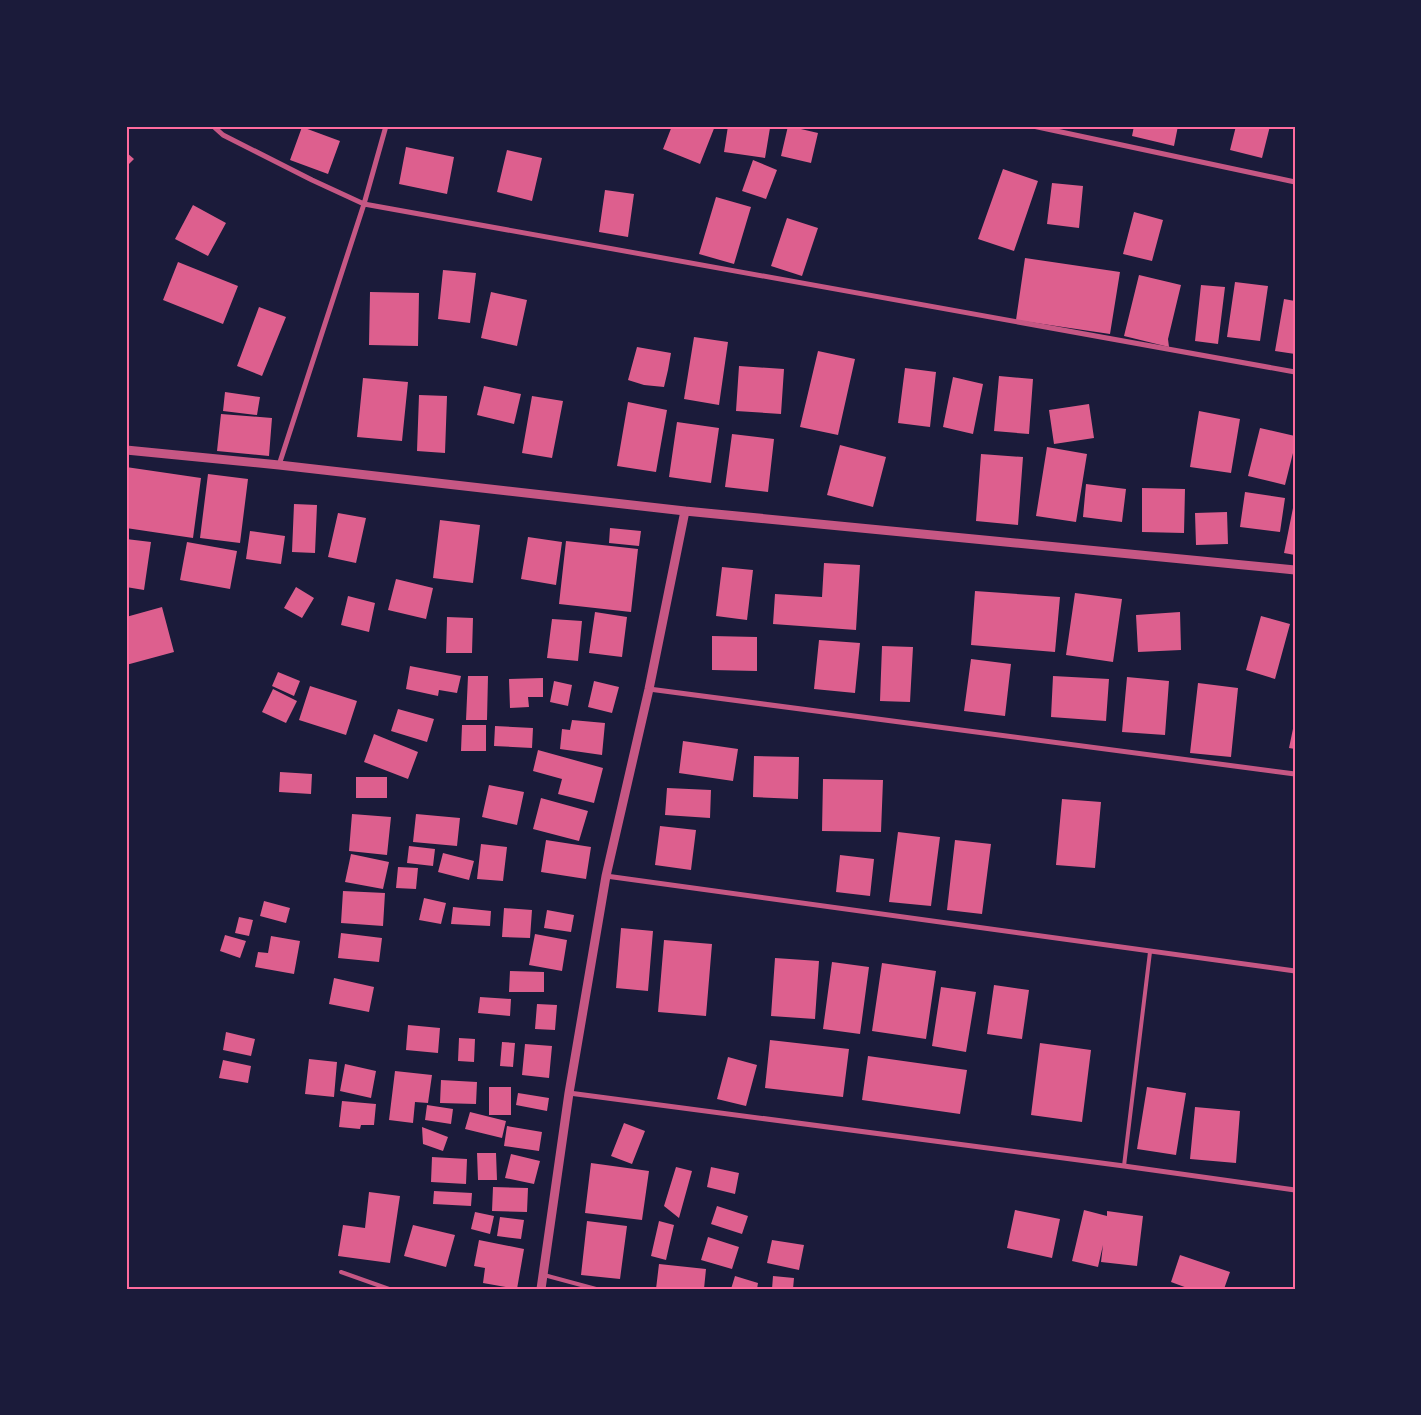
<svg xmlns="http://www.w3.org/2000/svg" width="1421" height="1415" viewBox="0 0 1421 1415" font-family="'PT Sans',sans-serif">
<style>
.building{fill:#dd5f8e}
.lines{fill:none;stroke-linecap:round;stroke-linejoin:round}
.service{stroke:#c65784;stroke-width:4}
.minor{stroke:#c65784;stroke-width:5}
.tertiary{stroke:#c65784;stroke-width:9}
.neatline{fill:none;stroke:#ff6b9d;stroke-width:2}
</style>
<rect width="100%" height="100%" fill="#1b1b3a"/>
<path class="building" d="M 672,126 L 715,126 L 700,164 L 663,149 Z
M 728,126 L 758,126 L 770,128 L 765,158 L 724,152 Z
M 788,126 L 818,133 L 811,163 L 781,156 Z
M 1134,126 L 1178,126 L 1174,146 L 1132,136 Z
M 1236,126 L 1270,126 L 1262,158 L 1230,150 Z
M 302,127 L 340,141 L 328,174 L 290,160 Z
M 406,147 L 454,157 L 447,194 L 399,184 Z
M 507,150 L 542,158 L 532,201 L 497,192 Z
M 126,152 L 134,159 L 126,167 Z
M 753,160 L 777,170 L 766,199 L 742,191 Z
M 1003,169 L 1038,181 L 1014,251 L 978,239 Z
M 1052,183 L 1083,186 L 1079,228 L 1047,224 Z
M 605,190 L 634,194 L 628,237 L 599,232 Z
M 716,197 L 751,207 L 734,264 L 699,254 Z
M 193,205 L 226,223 L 208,256 L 175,239 Z
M 1134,212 L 1163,220 L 1152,261 L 1123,254 Z
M 787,218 L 818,228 L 802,276 L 771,266 Z
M 1025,258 L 1120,272 L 1110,334 L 1016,320 Z
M 178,262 L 238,286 L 223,324 L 163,300 Z
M 443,270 L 476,273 L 470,323 L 438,319 Z
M 1139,275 L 1181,285 L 1168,339 L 1169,347 L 1124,336 Z
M 1235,282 L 1268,286 L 1260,341 L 1227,337 Z
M 1201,285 L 1225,287 L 1218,344 L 1195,341 Z
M 370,292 L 419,293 L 418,346 L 369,345 Z
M 491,292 L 527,300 L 517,346 L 481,338 Z
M 1284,299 L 1295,301 L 1295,354 L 1275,351 Z
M 259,307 L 286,317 L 262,376 L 237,366 Z
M 694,337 L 728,342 L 719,405 L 684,399 Z
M 637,347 L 671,353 L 668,370 L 664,387 L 644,385 L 628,380 Z
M 818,351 L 855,359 L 838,435 L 800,427 Z
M 739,366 L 784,369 L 781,414 L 736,411 Z
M 905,368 L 936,372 L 930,427 L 898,423 Z
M 999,376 L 1033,379 L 1029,434 L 994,431 Z
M 953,377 L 983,384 L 973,434 L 943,427 Z
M 363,378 L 408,382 L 402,441 L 357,437 Z
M 484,386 L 521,394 L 514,424 L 477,415 Z
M 225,392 L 260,397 L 257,415 L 223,411 Z
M 419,395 L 447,396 L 445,453 L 417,451 Z
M 532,396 L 563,401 L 552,458 L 522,453 Z
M 628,402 L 667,410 L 656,472 L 617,466 Z
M 1089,404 L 1094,438 L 1054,444 L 1049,410 Z
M 1199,411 L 1240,419 L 1231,473 L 1190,467 Z
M 221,414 L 272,418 L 269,456 L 217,451 Z
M 677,422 L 719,428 L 711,483 L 669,477 Z
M 1260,428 L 1295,436 L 1295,445 L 1285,485 L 1248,476 Z
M 732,434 L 774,439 L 768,492 L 725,487 Z
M 840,445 L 886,457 L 873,507 L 827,495 Z
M 1047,447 L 1087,454 L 1076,522 L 1036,516 Z
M 981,454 L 1023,457 L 1018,525 L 976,521 Z
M 126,467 L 201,478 L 193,538 L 126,528 Z
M 208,474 L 248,479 L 240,543 L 200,538 Z
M 1086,484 L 1126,489 L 1122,522 L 1083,517 Z
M 1142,488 L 1185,489 L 1184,533 L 1142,532 Z
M 1245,492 L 1285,498 L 1280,532 L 1240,527 Z
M 1294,503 L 1295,503 L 1295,555 L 1284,553 Z
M 294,504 L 317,505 L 315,553 L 292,552 Z
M 1227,512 L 1228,544 L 1196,545 L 1195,513 Z
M 338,513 L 366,518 L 356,563 L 328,557 Z
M 440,520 L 480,525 L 473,583 L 433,578 Z
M 610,528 L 641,531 L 639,546 L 609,543 Z
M 250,531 L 285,536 L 281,564 L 246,559 Z
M 528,537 L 562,542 L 556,585 L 521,579 Z
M 126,539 L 151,542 L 144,590 L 126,587 Z
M 566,541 L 638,549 L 631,612 L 559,604 Z
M 187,542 L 237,551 L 230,589 L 180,580 Z
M 824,563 L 860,565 L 856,630 L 773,624 L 775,594 L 822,597 Z
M 722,567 L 753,570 L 747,620 L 716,616 Z
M 396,579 L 433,588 L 426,619 L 388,610 Z
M 296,587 L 314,598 L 302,618 L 284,608 Z
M 975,591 L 1060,597 L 1055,652 L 971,645 Z
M 1075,593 L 1122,599 L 1113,662 L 1066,655 Z
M 348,596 L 375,603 L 369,632 L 341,625 Z
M 162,607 L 174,652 L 126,665 L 126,617 Z
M 595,612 L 627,617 L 622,657 L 589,653 Z
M 1180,612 L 1181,650 L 1138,652 L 1136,615 Z
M 1261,616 L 1290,624 L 1275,679 L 1246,670 Z
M 447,617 L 473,618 L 472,653 L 446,653 Z
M 552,619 L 582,621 L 578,661 L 547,658 Z
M 712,636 L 757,637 L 757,671 L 712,670 Z
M 819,640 L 860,643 L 855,693 L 814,689 Z
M 882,646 L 913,647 L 910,702 L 880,701 Z
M 971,659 L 1011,664 L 1005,716 L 964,711 Z
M 410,666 L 461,676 L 457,693 L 439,690 L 438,696 L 406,689 Z
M 278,672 L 300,681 L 294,696 L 272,686 Z
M 468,676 L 488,676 L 487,720 L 466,720 Z
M 1053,676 L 1109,679 L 1106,721 L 1051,717 Z
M 1127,677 L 1169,681 L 1165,735 L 1122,732 Z
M 543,678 L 543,697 L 528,697 L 529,707 L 510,708 L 509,679 Z
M 554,681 L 572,685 L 568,706 L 550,702 Z
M 594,681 L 619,687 L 612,713 L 588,707 Z
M 1198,683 L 1238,688 L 1231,757 L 1190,753 Z
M 310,686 L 357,701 L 346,735 L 299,720 Z
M 273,689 L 297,701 L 286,723 L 262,712 Z
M 398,709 L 434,719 L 427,742 L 391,731 Z
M 572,720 L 605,723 L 602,755 L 560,749 L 562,729 L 570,730 Z
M 1294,724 L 1295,725 L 1295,749 L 1289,748 Z
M 462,725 L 486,725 L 486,751 L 461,751 Z
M 495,726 L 533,728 L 532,748 L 494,746 Z
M 374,734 L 418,752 L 408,779 L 364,762 Z
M 683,741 L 738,749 L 733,781 L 679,773 Z
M 538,750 L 603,768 L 594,803 L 558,794 L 562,779 L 533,771 Z
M 754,756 L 799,757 L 798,799 L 753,797 Z
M 280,772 L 312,774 L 311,794 L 279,792 Z
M 356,777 L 387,777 L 387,798 L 356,798 Z
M 823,779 L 883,780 L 881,832 L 822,831 Z
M 489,785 L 524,792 L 517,825 L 482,817 Z
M 667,788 L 711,790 L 710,818 L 665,815 Z
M 541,798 L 588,811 L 579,841 L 533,829 Z
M 1062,799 L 1101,802 L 1095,868 L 1056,865 Z
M 352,814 L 391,817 L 387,855 L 349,851 Z
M 416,814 L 460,818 L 457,846 L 413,842 Z
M 660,826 L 696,830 L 691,870 L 655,865 Z
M 898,832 L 940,837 L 931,906 L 889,902 Z
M 546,840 L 591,847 L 586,879 L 541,872 Z
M 955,840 L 991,844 L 982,914 L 947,910 Z
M 481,844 L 507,847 L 503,881 L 477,879 Z
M 409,846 L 435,849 L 433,866 L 407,863 Z
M 443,853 L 474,861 L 469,880 L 438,872 Z
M 351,854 L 389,862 L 383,889 L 345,882 Z
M 840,855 L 874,859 L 870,896 L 836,892 Z
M 398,867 L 418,868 L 416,889 L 396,888 Z
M 343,891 L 385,893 L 383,926 L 341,923 Z
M 424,898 L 446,903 L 441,924 L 419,920 Z
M 264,901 L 290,908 L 286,923 L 260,916 Z
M 453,907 L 491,911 L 490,926 L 451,924 Z
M 504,908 L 532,910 L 530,938 L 502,937 Z
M 547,910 L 574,915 L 571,932 L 544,928 Z
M 239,917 L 253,920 L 249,936 L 235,933 Z
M 621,928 L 653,931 L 648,991 L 616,988 Z
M 341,933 L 382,938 L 379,962 L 338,958 Z
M 535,934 L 567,940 L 562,971 L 529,965 Z
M 225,935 L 246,941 L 240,958 L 220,951 Z
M 271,936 L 300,941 L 294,974 L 255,967 L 258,952 L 268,953 Z
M 664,940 L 712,944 L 706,1016 L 658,1012 Z
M 775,958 L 819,961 L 815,1019 L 771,1016 Z
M 832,962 L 869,967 L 860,1034 L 823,1029 Z
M 882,963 L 936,971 L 926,1039 L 872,1031 Z
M 510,971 L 544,972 L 544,992 L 509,992 Z
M 334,978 L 374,987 L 369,1012 L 329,1004 Z
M 994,985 L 1029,990 L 1022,1039 L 987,1034 Z
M 941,987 L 976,992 L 966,1052 L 932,1046 Z
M 480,997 L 511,999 L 510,1016 L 478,1013 Z
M 537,1004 L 557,1005 L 555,1030 L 535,1029 Z
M 408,1025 L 440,1028 L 438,1053 L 406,1050 Z
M 226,1032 L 255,1039 L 251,1056 L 223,1050 Z
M 459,1038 L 475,1039 L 474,1062 L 458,1061 Z
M 770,1040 L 849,1049 L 843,1097 L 765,1088 Z
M 502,1042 L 515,1043 L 513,1067 L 500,1066 Z
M 1040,1043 L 1091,1050 L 1082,1122 L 1031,1115 Z
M 525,1044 L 552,1046 L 549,1078 L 522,1075 Z
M 868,1056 L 967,1070 L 960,1114 L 862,1100 Z
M 728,1057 L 757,1065 L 746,1106 L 717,1099 Z
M 309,1059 L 337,1062 L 334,1097 L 305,1094 Z
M 223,1060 L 251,1066 L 248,1083 L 219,1078 Z
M 345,1064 L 376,1071 L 371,1098 L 340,1091 Z
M 395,1071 L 432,1075 L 428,1103 L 415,1102 L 413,1123 L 389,1120 Z
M 441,1080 L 477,1082 L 476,1104 L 440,1103 Z
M 489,1087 L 511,1087 L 511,1115 L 489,1115 Z
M 1147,1087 L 1186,1093 L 1176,1155 L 1137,1149 Z
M 518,1093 L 549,1098 L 547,1111 L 516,1105 Z
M 342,1101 L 376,1104 L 374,1125 L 361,1125 L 360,1129 L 339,1127 Z
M 427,1105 L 453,1109 L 451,1124 L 425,1120 Z
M 1195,1107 L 1240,1111 L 1236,1163 L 1190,1159 Z
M 470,1112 L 506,1121 L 502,1138 L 465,1129 Z
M 624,1123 L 645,1131 L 632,1164 L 611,1156 Z
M 507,1126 L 542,1132 L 539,1151 L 504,1146 Z
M 422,1127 L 448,1137 L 443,1151 L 423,1144 Z
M 477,1153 L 496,1153 L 497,1180 L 478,1180 Z
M 511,1154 L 540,1161 L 534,1184 L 505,1178 Z
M 432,1157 L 467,1159 L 466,1184 L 431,1182 Z
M 591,1163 L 649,1171 L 642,1220 L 585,1213 Z
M 676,1167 L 692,1171 L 679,1218 L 664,1206 Z
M 711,1167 L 739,1173 L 735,1194 L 707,1187 Z
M 493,1187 L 528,1188 L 527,1212 L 492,1211 Z
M 434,1191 L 472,1193 L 471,1206 L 433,1204 Z
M 369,1192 L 400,1196 L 390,1263 L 338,1256 L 343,1225 L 365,1228 Z
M 717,1206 L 748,1216 L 742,1234 L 711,1224 Z
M 1015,1210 L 1060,1219 L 1052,1258 L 1007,1248 Z
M 1084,1210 L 1107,1216 L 1107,1211 L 1143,1216 L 1137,1266 L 1101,1262 L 1103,1245 L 1098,1267 L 1072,1261 Z
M 475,1212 L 494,1216 L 490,1234 L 471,1229 Z
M 500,1217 L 524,1220 L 521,1239 L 497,1236 Z
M 587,1221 L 627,1226 L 620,1279 L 581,1275 Z
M 659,1221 L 674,1225 L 666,1260 L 651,1256 Z
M 413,1225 L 455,1235 L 446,1267 L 404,1256 Z
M 708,1237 L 739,1247 L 732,1269 L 701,1260 Z
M 479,1240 L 524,1249 L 517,1289 L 483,1283 L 485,1268 L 474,1266 Z
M 772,1240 L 804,1245 L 799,1270 L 767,1263 Z
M 1180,1255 L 1230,1272 L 1224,1289 L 1190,1289 L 1171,1282 Z
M 659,1264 L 706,1269 L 704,1289 L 656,1289 Z
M 735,1276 L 758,1283 L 757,1289 L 731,1289 Z
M 773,1276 L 794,1278 L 793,1289 L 772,1289 Z"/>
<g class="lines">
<path class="service" d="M 1124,1166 L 1150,952
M 341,1272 L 389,1289
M 544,1275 L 596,1289"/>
<path class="minor" d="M 213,126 L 223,135 L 312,180 L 364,204 L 1295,372
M 1033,126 L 1295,182
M 279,465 L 364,204 L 386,126
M 649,689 L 1295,774
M 606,876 L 1295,971
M 569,1093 L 1124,1166 L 1295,1190"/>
<path class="tertiary" d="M 126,450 L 279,465 L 685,511 L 1295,570
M 541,1289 L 569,1093 L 606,876 L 649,689 L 685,511"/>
</g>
<rect width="1421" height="1415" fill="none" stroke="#1b1b3a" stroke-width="255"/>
<rect x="128" y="128" width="1166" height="1160" class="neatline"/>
</svg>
